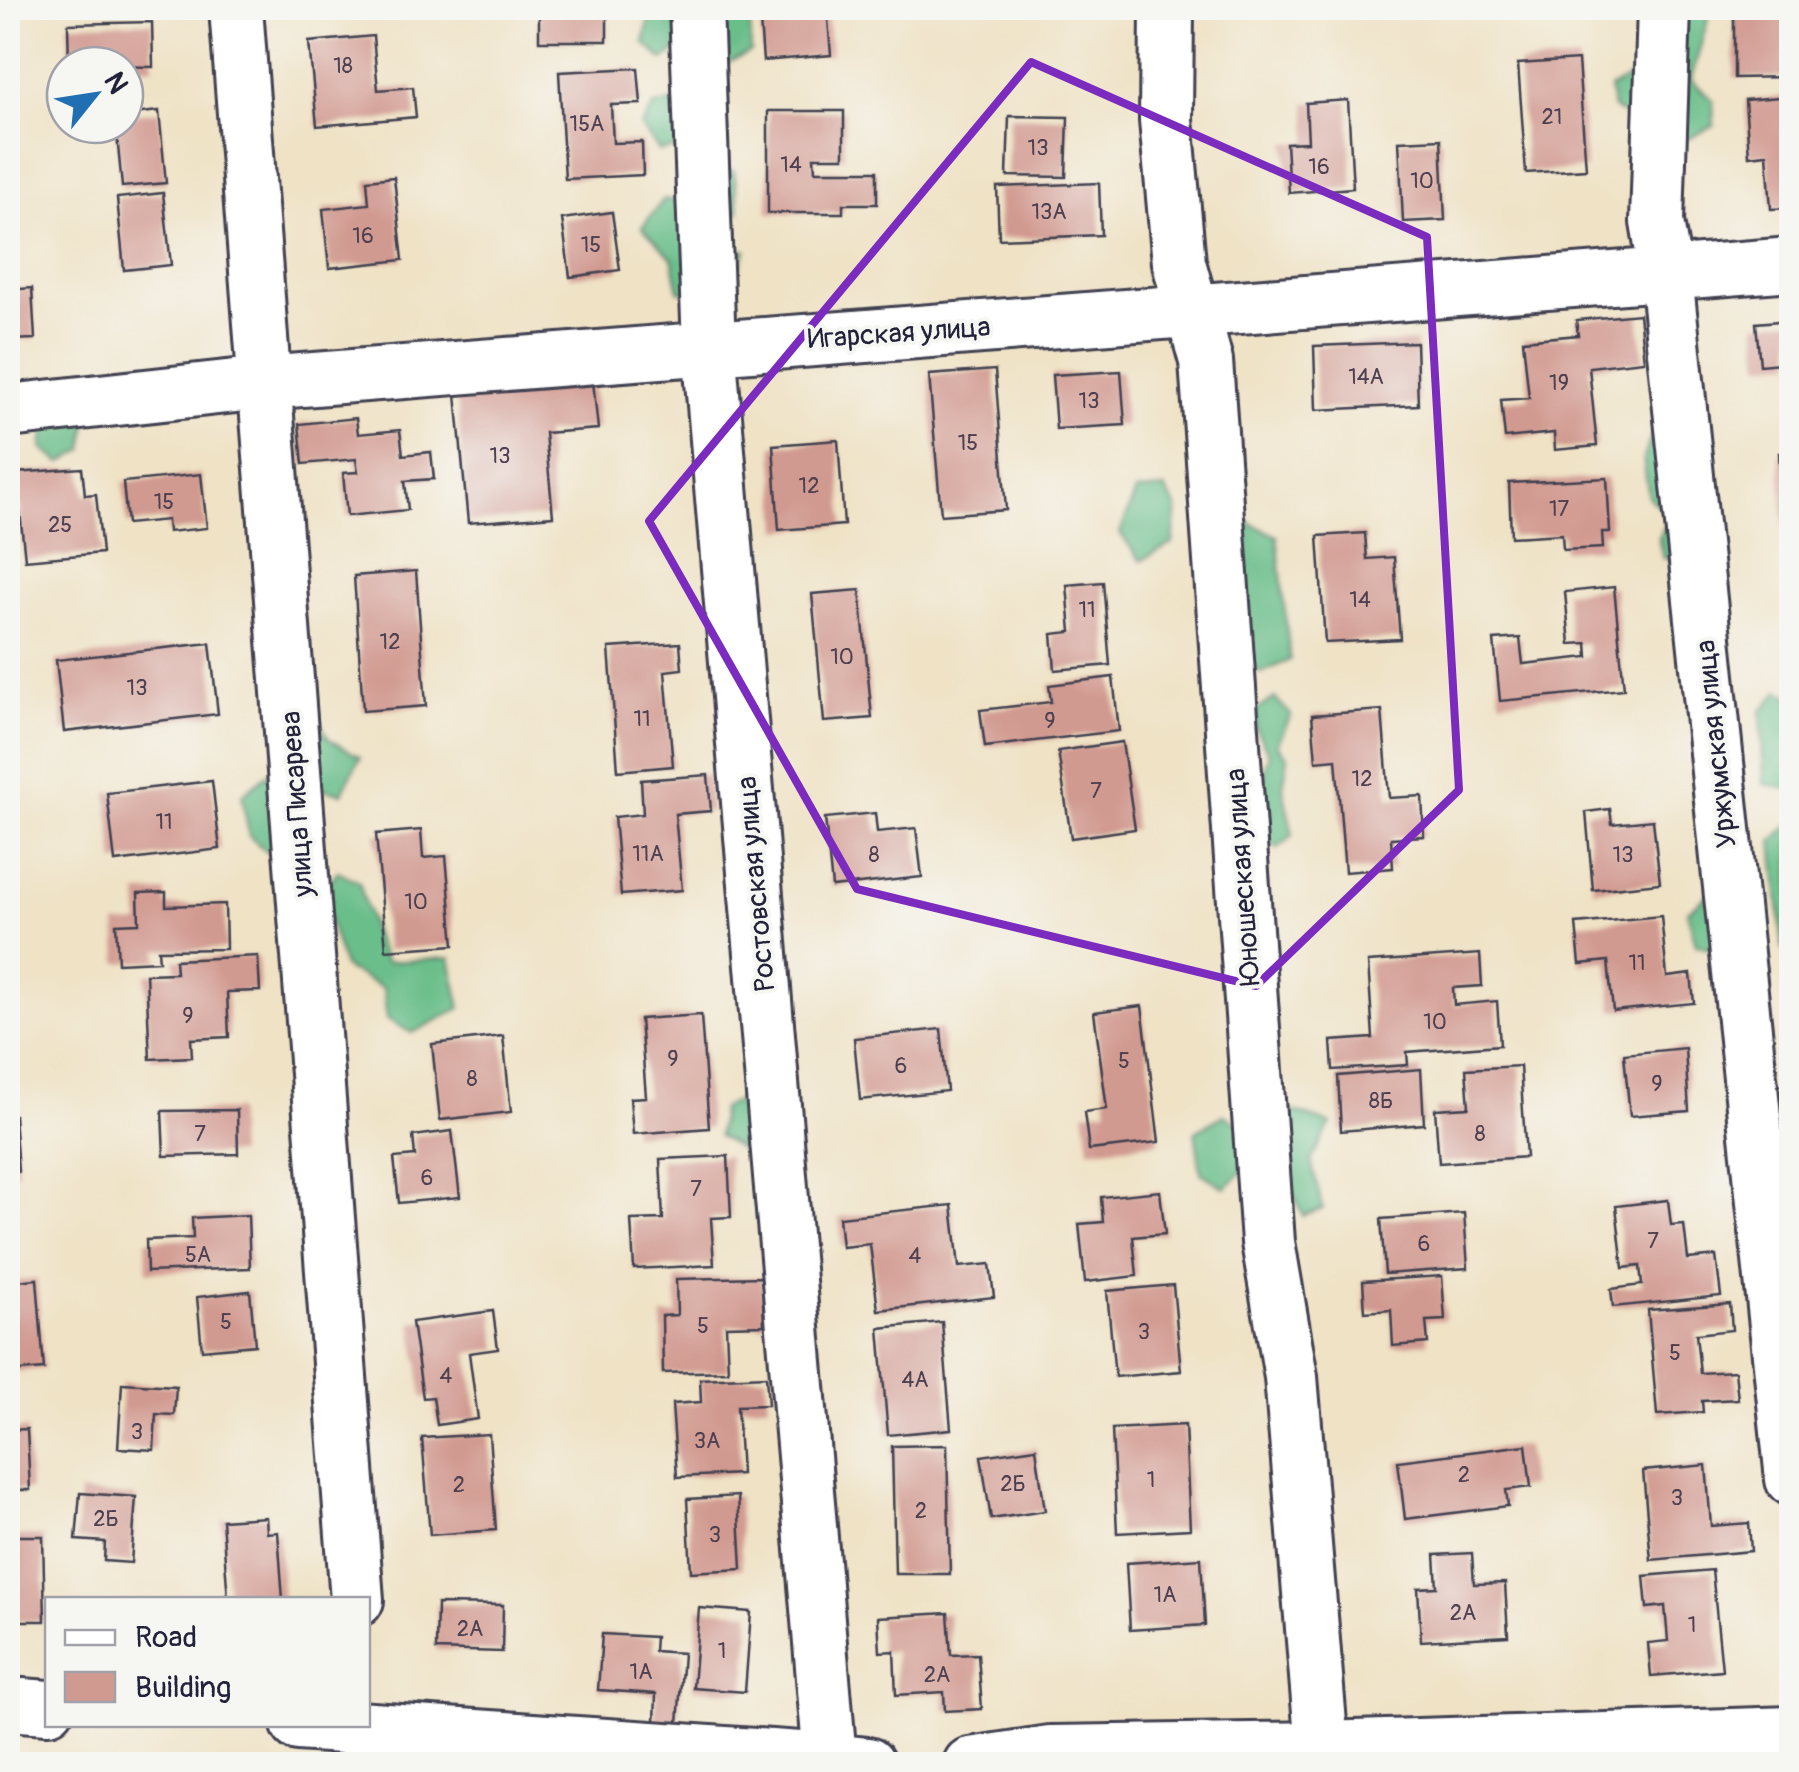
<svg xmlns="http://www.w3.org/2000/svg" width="1799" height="1772" viewBox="0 0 1799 1772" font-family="Pangolin,sans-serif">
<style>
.forest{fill:#6bbe8a;stroke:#467062;stroke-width:2.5}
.building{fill:#d19a90}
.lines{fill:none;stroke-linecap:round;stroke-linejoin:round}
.minor-casing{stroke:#413f50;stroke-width:58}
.minor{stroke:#fff;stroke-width:52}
.marked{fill:none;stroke:#7b2cbf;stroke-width:8;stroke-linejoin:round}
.labels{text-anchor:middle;stroke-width:8;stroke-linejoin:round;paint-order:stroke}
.number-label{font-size:22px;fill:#4e4050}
.street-label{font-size:28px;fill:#22223b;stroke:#f6f6f2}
</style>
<rect width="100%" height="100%" fill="#f6f6f2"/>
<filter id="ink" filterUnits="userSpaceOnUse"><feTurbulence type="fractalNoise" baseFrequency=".01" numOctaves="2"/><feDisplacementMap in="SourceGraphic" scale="20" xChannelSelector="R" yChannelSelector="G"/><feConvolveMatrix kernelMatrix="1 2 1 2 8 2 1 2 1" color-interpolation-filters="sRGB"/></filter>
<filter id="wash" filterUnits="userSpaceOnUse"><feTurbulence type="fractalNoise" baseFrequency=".0048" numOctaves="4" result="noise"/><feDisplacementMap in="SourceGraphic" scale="40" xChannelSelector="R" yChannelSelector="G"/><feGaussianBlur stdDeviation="2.25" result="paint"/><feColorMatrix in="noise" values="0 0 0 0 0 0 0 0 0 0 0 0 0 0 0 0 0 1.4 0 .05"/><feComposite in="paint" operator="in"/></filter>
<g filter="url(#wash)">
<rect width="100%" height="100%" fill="#efe2c5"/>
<path class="forest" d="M 651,8 L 688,8 L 686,44 L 663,60 L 644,43 Z
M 710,8 L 736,8 L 750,20 L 751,52 L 723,65 Z
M 1672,8 L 1707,8 L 1709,16 L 1691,80 L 1713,100 L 1714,126 L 1683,141 L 1639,123 L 1613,108 L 1610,88 L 1633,76 L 1666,89 Z
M 678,100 L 685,147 L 659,151 L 641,127 L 654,106 Z
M 711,167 L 734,171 L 739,212 L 695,229 L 699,247 L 746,250 L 728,296 L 679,291 L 672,258 L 642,227 L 664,199 L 687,202 Z
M 1660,414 L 1682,566 L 1663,557 L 1658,537 L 1671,517 L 1649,497 L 1643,458 Z
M 45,423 L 87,423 L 84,450 L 61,463 L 42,448 Z
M 1165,489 L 1177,508 L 1173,543 L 1141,561 L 1120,533 L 1136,491 Z
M 1248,522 L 1277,536 L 1290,660 L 1261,673 L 1241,658 L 1229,545 Z
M 1779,691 L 1791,697 L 1792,756 L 1788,789 L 1764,784 L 1761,712 Z
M 1275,698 L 1291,715 L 1277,745 L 1288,757 L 1283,788 L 1293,835 L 1278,848 L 1257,834 L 1254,806 L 1269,754 L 1256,730 L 1256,710 Z
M 314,711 L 329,739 L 360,757 L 342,793 L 311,787 Z
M 269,773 L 276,860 L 249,836 L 242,795 Z
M 1791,823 L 1791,948 L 1783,950 L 1773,841 Z
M 338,871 L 359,882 L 376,941 L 386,962 L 450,958 L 461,1008 L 412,1033 L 387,1019 L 383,988 L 344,968 L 320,892 Z
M 1712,891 L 1721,952 L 1696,944 L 1687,912 Z
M 753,1094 L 752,1156 L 718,1136 L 721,1108 Z
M 1293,1111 L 1331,1124 L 1311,1161 L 1323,1209 L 1303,1216 L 1279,1162 L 1276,1123 Z
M 1224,1115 L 1245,1127 L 1255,1159 L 1225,1188 L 1201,1173 L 1195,1132 Z"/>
<g id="blocks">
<path class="building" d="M 539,8 L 607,8 L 607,41 L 539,41 Z
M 759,8 L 827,8 L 831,55 L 763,61 Z
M 1274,8 L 1330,8 L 1329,15 L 1273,12 Z
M 1734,8 L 1792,8 L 1792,77 L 1734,78 Z
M 152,22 L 153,67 L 69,65 L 68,24 Z
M 373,36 L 378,90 L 413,87 L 416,117 L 317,126 L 309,42 Z
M 1578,60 L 1586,169 L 1526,173 L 1518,64 Z
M 638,68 L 641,104 L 611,105 L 613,143 L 642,142 L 643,175 L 565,179 L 559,72 Z
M 1792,96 L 1792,208 L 1771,209 L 1767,154 L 1749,156 L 1745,100 Z
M 1348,100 L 1353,188 L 1289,193 L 1286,143 L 1308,142 L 1306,103 Z
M 159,111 L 166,183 L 122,187 L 116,125 L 125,125 L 125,115 Z
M 768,111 L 844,111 L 844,157 L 814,157 L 815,171 L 877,171 L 877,204 L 843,204 L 843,213 L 768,213 Z
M 1009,116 L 1068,117 L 1066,177 L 1007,176 Z
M 1441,139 L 1445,220 L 1403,222 L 1399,141 Z
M 394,177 L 403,260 L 329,268 L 323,209 L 369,204 L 367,180 Z
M 1099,183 L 1101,235 L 999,239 L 997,187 Z
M 163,193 L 171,265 L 124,270 L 117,198 Z
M 612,212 L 620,270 L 570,277 L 562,219 Z
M 32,288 L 35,339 L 8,340 L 8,290 Z
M 1639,314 L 1644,361 L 1589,367 L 1597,446 L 1555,450 L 1554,433 L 1505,438 L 1501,400 L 1529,398 L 1523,340 L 1578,335 L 1576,320 Z
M 1792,320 L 1792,362 L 1760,365 L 1756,323 Z
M 1416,342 L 1418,405 L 1316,410 L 1314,346 Z
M 995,370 L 1006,510 L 941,515 L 929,375 Z
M 1121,371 L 1125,425 L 1056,429 L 1052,375 Z
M 593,381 L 598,429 L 545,433 L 553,516 L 468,523 L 456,394 Z
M 356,418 L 358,434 L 400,430 L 403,455 L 431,452 L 434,479 L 405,481 L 408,510 L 347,516 L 343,473 L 358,472 L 356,459 L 303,464 L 299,424 Z
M 838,440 L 844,525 L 779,530 L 773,445 Z
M 1792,452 L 1792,528 L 1784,529 L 1779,453 Z
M 82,468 L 85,495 L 96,494 L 102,553 L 25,560 L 16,473 Z
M 201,474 L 207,528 L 168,532 L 167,520 L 127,524 L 123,482 Z
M 1607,478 L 1610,532 L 1602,532 L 1603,548 L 1563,550 L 1562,534 L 1511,537 L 1509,483 Z
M 1365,533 L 1367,559 L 1394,557 L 1400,639 L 1325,643 L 1318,536 Z
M 416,571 L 426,706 L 363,711 L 354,576 Z
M 1103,582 L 1110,665 L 1055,670 L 1052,634 L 1071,632 L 1067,585 Z
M 1614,587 L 1624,689 L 1500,701 L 1494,640 L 1520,638 L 1523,664 L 1588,657 L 1587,643 L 1570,644 L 1565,592 Z
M 860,590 L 872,718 L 824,722 L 812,594 Z
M 210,643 L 218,714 L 64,732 L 56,660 Z
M 680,643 L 682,669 L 665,671 L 673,766 L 618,771 L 609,648 Z
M 1113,677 L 1119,731 L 985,747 L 980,710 L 1051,702 L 1049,685 Z
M 1382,710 L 1389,798 L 1422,796 L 1424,836 L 1391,838 L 1393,868 L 1345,872 L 1336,759 L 1316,761 L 1312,715 Z
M 1122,742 L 1135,829 L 1071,838 L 1058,751 Z
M 708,775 L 711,811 L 675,814 L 682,890 L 621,895 L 614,817 L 643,814 L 641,780 Z
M 212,781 L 220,849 L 115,862 L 107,793 Z
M 1610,809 L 1612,824 L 1653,820 L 1660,883 L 1593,890 L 1586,812 Z
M 875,813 L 877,832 L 916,828 L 922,877 L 832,887 L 825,818 Z
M 421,830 L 423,858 L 446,856 L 454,945 L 386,950 L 376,834 Z
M 166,892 L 166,906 L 225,904 L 226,949 L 158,950 L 159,961 L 118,963 L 116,924 L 139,923 L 138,893 Z
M 1661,916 L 1667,977 L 1691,974 L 1694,1003 L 1613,1011 L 1608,961 L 1580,964 L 1576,924 Z
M 1480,954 L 1482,986 L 1453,988 L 1454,1005 L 1497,1001 L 1500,1045 L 1407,1052 L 1408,1065 L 1333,1070 L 1331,1041 L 1373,1038 L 1368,962 Z
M 258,956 L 260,991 L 227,992 L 229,1037 L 191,1039 L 192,1057 L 150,1059 L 146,974 L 176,973 L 175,960 Z
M 1142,1006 L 1159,1142 L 1089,1150 L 1084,1112 L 1107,1109 L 1094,1012 Z
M 701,1015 L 709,1128 L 633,1134 L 630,1098 L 646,1097 L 640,1019 Z
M 941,1029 L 947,1091 L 860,1100 L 854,1038 Z
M 503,1036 L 511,1112 L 440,1120 L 432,1044 Z
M 1685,1048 L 1689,1111 L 1630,1116 L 1624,1054 Z
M 1520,1066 L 1526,1157 L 1439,1163 L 1435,1109 L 1469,1107 L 1466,1069 Z
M 1421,1069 L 1424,1124 L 1341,1131 L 1338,1076 Z
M 237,1110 L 238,1154 L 164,1156 L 162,1111 Z
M 8,1115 L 14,1115 L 18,1172 L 8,1173 Z
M 452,1131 L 460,1197 L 399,1203 L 394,1158 L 415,1156 L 413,1136 Z
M 728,1156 L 731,1217 L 711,1218 L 714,1265 L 634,1269 L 631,1220 L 663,1219 L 660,1159 Z
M 1160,1191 L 1165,1234 L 1133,1237 L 1137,1276 L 1085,1282 L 1079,1224 L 1103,1222 L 1101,1197 Z
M 1668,1200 L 1671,1225 L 1684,1224 L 1688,1259 L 1716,1256 L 1721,1296 L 1613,1307 L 1611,1289 L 1642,1285 L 1640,1266 L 1623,1268 L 1616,1206 Z
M 952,1205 L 959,1267 L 990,1264 L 994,1297 L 878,1310 L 870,1244 L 842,1247 L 839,1217 Z
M 1464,1213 L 1468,1268 L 1385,1274 L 1381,1219 Z
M 248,1215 L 250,1268 L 147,1272 L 146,1240 L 193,1238 L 192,1218 Z
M 1442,1276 L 1445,1320 L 1426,1321 L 1428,1343 L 1393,1346 L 1391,1310 L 1365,1312 L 1363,1281 Z
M 762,1277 L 764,1325 L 726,1326 L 728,1371 L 663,1373 L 662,1316 L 677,1315 L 676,1279 Z
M 37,1279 L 44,1369 L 8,1372 L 8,1282 Z
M 1173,1285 L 1181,1371 L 1115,1377 L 1107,1291 Z
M 250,1291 L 255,1345 L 202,1350 L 197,1297 Z
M 1730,1304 L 1732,1330 L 1696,1334 L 1700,1373 L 1735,1371 L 1738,1399 L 1702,1401 L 1703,1412 L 1657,1415 L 1648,1310 Z
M 493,1311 L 498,1349 L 469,1353 L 478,1419 L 437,1425 L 433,1397 L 423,1398 L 412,1322 Z
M 942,1322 L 951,1429 L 888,1435 L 879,1328 Z
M 766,1376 L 768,1405 L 737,1406 L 741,1474 L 677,1477 L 672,1404 L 701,1402 L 700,1379 Z
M 122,1383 L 176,1386 L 174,1415 L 156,1414 L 154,1450 L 118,1448 Z
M 1185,1425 L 1190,1529 L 1117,1533 L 1112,1429 Z
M 27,1429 L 30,1490 L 8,1490 L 8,1430 Z
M 489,1434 L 496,1530 L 430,1535 L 422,1438 Z
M 947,1445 L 950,1574 L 895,1574 L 892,1446 Z
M 1526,1445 L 1531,1487 L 1506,1490 L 1508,1506 L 1405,1519 L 1398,1461 Z
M 1036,1448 L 1045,1511 L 991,1519 L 981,1456 Z
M 1706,1465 L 1711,1526 L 1749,1523 L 1751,1551 L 1651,1560 L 1643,1471 Z
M 80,1493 L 136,1497 L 131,1563 L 104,1561 L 105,1542 L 76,1540 Z
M 738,1496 L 742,1569 L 691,1572 L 687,1499 Z
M 266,1517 L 267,1533 L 278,1532 L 283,1600 L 228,1600 L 222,1520 Z
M 8,1536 L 43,1536 L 45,1621 L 8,1621 Z
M 1472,1553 L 1474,1584 L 1505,1583 L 1508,1636 L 1421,1641 L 1418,1588 L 1437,1587 L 1435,1555 Z
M 1201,1558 L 1205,1625 L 1130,1630 L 1126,1563 Z
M 1712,1570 L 1722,1670 L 1651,1676 L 1648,1643 L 1668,1641 L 1665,1606 L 1647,1608 L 1644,1576 Z
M 437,1604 L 503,1605 L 502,1652 L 436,1650 Z
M 699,1608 L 751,1612 L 745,1692 L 693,1688 Z
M 948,1613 L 951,1655 L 978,1654 L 982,1709 L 945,1711 L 944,1692 L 896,1695 L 894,1651 L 880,1652 L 878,1617 Z
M 602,1634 L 655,1637 L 654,1651 L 683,1653 L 678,1724 L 655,1722 L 656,1694 L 598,1690 Z"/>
</g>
</g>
<g filter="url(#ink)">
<use href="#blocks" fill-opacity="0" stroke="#413f50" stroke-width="2.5"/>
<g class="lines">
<g class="minor-casing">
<path id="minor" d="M 236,8 L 357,1600
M 696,8 L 709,346 L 830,1760
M 1167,8 L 1166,120 L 1179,263 L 1206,361 L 1268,1242 L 1291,1377 L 1322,1748
M 1664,8 L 1657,222 L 1666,275 L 1792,1479
M 8,411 L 263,383 L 1792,264
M 8,1704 L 48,1707
M 298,1724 L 830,1760 L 868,1764
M 970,1764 L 1050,1752 L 1322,1748 L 1792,1733"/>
</g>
<use href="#minor" class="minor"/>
</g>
</g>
<path class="marked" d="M 1031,62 L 1427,237 L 1459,790 L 1256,986 L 857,889 L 649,521 Z"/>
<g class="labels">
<g class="number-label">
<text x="343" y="73">18</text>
<text x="1552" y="124">21</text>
<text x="587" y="131">15А</text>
<text x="1038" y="155">13</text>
<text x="791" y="172">14</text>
<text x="1319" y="174">16</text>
<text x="1422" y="188">10</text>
<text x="1049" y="219">13А</text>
<text x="363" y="243">16</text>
<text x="591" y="252">15</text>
<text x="1366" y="384">14А</text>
<text x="1559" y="390">19</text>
<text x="1089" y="408">13</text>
<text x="968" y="450">15</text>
<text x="500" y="463">13</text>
<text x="809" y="493">12</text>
<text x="164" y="509">15</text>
<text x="1559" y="516">17</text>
<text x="60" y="532">25</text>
<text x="1360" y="607">14</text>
<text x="1087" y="617">11</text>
<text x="390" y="649">12</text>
<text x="842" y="664">10</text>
<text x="137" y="695">13</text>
<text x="642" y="726">11</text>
<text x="1050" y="728">9</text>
<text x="1362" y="786">12</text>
<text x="1096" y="798">7</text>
<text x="164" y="829">11</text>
<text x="648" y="861">11А</text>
<text x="874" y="862">8</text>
<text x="1623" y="862">13</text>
<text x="416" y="909">10</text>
<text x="1637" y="970">11</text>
<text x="188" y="1023">9</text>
<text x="1435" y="1029">10</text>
<text x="673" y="1066">9</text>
<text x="1124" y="1068">5</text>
<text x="901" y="1073">6</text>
<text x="472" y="1086">8</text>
<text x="1657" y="1091">9</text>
<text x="1381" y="1108">8Б</text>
<text x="200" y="1141">7</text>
<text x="1480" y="1141">8</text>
<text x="427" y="1185">6</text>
<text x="696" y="1196">7</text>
<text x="1653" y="1248">7</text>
<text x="1424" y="1251">6</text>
<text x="198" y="1262">5А</text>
<text x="915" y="1263">4</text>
<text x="226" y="1329">5</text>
<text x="703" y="1333">5</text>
<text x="1144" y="1339">3</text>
<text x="1675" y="1360">5</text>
<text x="446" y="1383">4</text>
<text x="915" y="1387">4А</text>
<text x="137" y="1439">3</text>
<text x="707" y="1448">3А</text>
<text x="1464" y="1482">2</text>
<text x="1151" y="1487">1</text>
<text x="1013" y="1491">2Б</text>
<text x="459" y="1492">2</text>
<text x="1677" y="1505">3</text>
<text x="921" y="1518">2</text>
<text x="106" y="1526">2Б</text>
<text x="715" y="1542">3</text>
<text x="1165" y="1602">1А</text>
<text x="1463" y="1620">2А</text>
<text x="1692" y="1632">1</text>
<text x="470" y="1636">2А</text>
<text x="722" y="1658">1</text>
<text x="641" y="1679">1А</text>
<text x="937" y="1682">2А</text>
</g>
<g class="street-label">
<text transform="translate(899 332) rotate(-4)" y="10">Игарская улица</text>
<text transform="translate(1715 744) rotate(-96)" y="10">Уржумская улица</text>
<text transform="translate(296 804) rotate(-94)" y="10">улица Писарева</text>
<text transform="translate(1242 877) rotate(-94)" y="10">Юношеская улица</text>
<text transform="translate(755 884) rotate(-95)" y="10">Ростовская улица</text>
</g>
</g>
<rect width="1799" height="1772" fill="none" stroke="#f6f6f2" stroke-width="40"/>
<rect x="45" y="1597" width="325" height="130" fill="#f6f6f2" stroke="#a1a1a9" stroke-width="2.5"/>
<rect x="65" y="1630" width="50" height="15" fill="#ffffff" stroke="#a1a1a9" stroke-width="2.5"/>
<text x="135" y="1647" font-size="30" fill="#22223b">Road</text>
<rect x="65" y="1672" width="50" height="30" fill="#d19a90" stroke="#a1a1a9" stroke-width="2.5"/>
<text x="135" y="1697" font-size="30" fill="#22223b">Building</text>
<g transform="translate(95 95) rotate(60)"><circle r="48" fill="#f6f6f2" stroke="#a1a1a9" stroke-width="2.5"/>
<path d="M0-8L18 38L0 25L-18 38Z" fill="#1f6fb2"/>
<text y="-15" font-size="28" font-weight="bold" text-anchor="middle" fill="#22223b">N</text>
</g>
</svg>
